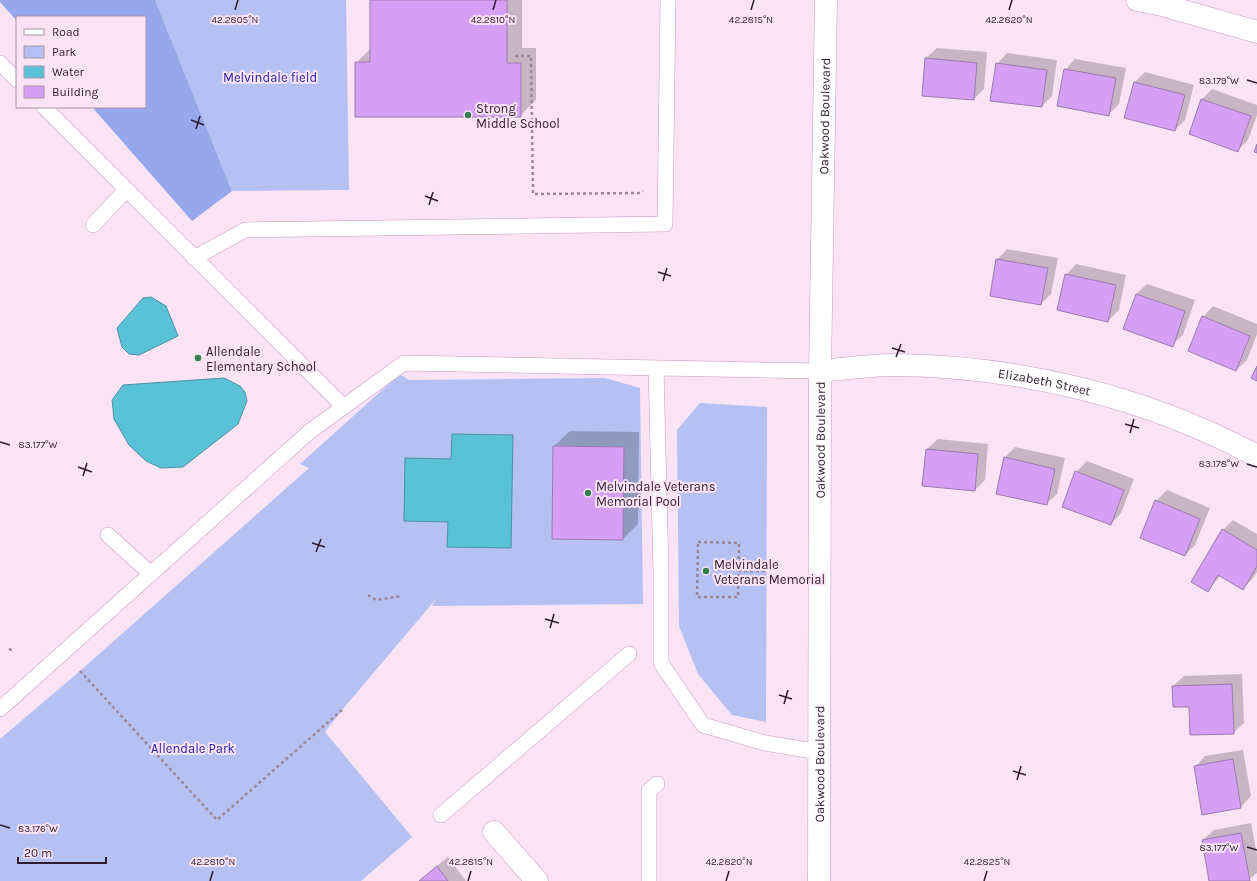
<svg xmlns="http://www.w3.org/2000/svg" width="1257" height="881" viewBox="0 0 1257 881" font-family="Karla,sans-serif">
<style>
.green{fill:#b4c1f2}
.forest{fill:#96a8eb}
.water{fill:#5ac2d6;stroke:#4d90a3}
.shadow{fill:#0003}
.building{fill:#d69ff6;stroke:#9b7aae}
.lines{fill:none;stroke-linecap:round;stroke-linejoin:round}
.service-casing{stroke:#cc98c3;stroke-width:16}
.minor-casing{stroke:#cc98c3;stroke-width:23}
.secondary-casing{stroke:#cc98c3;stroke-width:23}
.path{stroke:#9b8698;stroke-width:2.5;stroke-dasharray:3 3;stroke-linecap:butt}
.service{stroke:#fff;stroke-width:15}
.minor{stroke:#fff;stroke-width:22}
.secondary{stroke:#fff;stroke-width:22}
.ticks{fill:none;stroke:#301c2d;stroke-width:1.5}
.poi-dot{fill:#35814f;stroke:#f9e3f5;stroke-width:1.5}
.labels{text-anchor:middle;stroke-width:4;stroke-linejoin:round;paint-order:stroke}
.park-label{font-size:13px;fill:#2623a5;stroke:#f9e3f5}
.poi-label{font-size:13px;fill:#301c2d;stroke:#f9e3f5;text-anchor:start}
.street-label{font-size:13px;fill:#301c2d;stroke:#f9e3f5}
.ticks-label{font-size:10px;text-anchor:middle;fill:#301c2d;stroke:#f9e3f5;stroke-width:4;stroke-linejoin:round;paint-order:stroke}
</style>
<rect width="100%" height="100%" fill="#f9e3f5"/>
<path class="green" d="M 155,0 L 346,0 L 349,190 L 232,191 Z
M 400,374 L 409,380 L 605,378 L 640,388 L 643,604 L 432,606 L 436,599 L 342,710 L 325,732 L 412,837 L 361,881 L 0,881 L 0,739 L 80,671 L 309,468 L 300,464 Z
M 700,403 L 767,407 L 766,722 L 732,715 L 698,674 L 679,626 L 677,430 Z"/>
<path class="forest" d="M 0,0 L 155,0 L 232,191 L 192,221 L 92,107 L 145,107 L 145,17 L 17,17 L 17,21 L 0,2 Z"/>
<path class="water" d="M 151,297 L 166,306 L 178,336 L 139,355 L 129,354 L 122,347 L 117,328 L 143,298 Z
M 224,378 L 240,386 L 245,392 L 247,401 L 238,424 L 183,467 L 161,468 L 146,461 L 129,445 L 114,419 L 112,400 L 123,385 Z
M 452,434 L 513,435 L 511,548 L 447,547 L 448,522 L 404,521 L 405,458 L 451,459 Z"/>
<path class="shadow" d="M 371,0 L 522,0 L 522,48 L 536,48 L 536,100 L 520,116 L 356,63 L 371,48 Z
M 937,48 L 987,52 L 984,89 L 974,99 L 926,58 Z
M 1007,53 L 1057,60 L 1052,96 L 1042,106 L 997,64 Z
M 1075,59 L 1126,68 L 1119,104 L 1108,115 L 1065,70 Z
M 1145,72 L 1194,85 L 1185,120 L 1175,130 L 1125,117 L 1135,82 Z
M 1212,89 L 1257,105 L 1257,115 L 1248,140 L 1238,150 L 1202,99 Z
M 1007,249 L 1058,258 L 1051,294 L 1041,304 L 997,260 Z
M 1076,264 L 1126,275 L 1119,310 L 1108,321 L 1066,275 Z
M 1147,284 L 1195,300 L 1183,335 L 1172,345 L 1136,294 Z
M 1213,306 L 1257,324 L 1257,334 L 1247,360 L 1236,370 L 1203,317 Z
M 570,431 L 639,432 L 638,524 L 623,539 L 554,446 Z
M 938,439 L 988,444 L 985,480 L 975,490 L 923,485 L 927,449 Z
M 1015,447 L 1065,458 L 1057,494 L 1046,504 L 1004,458 Z
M 1087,461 L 1134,479 L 1121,513 L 1111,524 L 1076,472 Z
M 1167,490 L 1210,508 L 1195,545 L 1185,555 L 1156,501 Z
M 1233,520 L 1257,534 L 1257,572 L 1253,578 L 1243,589 L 1221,575 L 1207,591 L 1223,530 Z
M 1242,674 L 1244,723 L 1233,733 L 1190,706 L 1173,686 L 1184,676 Z
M 1243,750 L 1251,796 L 1241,807 L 1195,767 L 1205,756 Z
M 1251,823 L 1257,855 L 1257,873 L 1247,881 L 1210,881 L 1203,840 L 1214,830 Z
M 448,857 L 466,881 L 419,881 L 422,878 Z"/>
<path class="building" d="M 370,0 L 507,0 L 507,63 L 521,63 L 521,117 L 355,117 L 355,62 L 370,62 Z
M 925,58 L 977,63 L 974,100 L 922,96 Z
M 996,63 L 1047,70 L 1042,107 L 990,101 Z
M 1064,69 L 1116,78 L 1109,116 L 1057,106 Z
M 1134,82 L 1185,95 L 1175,131 L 1124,118 Z
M 1201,99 L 1251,116 L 1238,152 L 1189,134 Z
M 1257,144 L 1257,153 L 1254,152 Z
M 996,259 L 1048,268 L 1041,305 L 990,296 Z
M 1065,274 L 1116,285 L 1108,322 L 1057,310 Z
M 1136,294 L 1185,311 L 1173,347 L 1123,329 Z
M 1202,316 L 1250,336 L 1236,371 L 1188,351 Z
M 1257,366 L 1257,381 L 1251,378 Z
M 553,446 L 624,447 L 623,540 L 552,539 Z
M 926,449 L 978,454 L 975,491 L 922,486 Z
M 1004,457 L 1055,469 L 1047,505 L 996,494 Z
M 1075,471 L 1124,490 L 1111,525 L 1062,507 Z
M 1155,500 L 1200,519 L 1185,556 L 1140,538 Z
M 1222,529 L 1257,550 L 1257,566 L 1243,590 L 1218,575 L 1208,592 L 1191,582 Z
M 1232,684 L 1234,734 L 1190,735 L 1189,707 L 1173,707 L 1172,686 Z
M 1233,759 L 1241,808 L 1202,815 L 1194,766 Z
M 1241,833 L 1250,881 L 1209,881 L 1202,840 Z
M 437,866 L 448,881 L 419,881 Z"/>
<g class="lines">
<g class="service-casing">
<path id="service" d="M 0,63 L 17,80
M 44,107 L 344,407
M 93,225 L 126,190
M 194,258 L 245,230 L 665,224 L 668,0
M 656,368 L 661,571 L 661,663 L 703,725 L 765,743 L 819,752
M 108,535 L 151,574
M 0,709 L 309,432 L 404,363 L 820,371
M 441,815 L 629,654
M 649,881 L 649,791 L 657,784"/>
</g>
<g class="minor-casing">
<g id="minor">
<path d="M 1137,0 L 1162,5 L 1257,32"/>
<path id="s1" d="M 820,371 C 844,369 869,365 893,365 C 1019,366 1145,396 1257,456"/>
<path d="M 494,832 L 537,881"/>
</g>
</g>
<g class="secondary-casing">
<g id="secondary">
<path id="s2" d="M 819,881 L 820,371 L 826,0"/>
</g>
</g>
<path class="path" d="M 515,56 L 531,56 L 533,194 L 639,193 L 643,191
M 698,542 L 739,543 L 738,597 L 697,597 Z
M 738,571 L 766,571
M 368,595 L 376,600 L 402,596
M 9,649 L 14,651
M 80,671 L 217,820 L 342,710"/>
<use href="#service" class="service"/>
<use href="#minor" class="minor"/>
<use href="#secondary" class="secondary"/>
</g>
<path class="ticks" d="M 235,10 L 238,0M 493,10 L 496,0M 751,10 L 754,0M 1009,10 L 1012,0M 1247,80 L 1257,83M 191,120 L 204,125M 196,129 L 200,116M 425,196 L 438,201M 429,205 L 433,192M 658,272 L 671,276M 663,281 L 667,268M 892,348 L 905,352M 896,357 L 901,344M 1125,424 L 1139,428M 1130,433 L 1134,419M 0,442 L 10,445M 1247,464 L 1257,467M 78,467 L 92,472M 83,476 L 87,463M 312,543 L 325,547M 316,552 L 321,539M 545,619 L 559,623M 550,628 L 554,614M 779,695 L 792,699M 784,704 L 788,690M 1013,771 L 1026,775M 1017,780 L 1021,766M 0,825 L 10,828M 1247,847 L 1257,850M 210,881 L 213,871M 468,881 L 471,871M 726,881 L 729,871M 984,881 L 987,871"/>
<g class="poi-dot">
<circle cx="468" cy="115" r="4"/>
<circle cx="198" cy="358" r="4"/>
<circle cx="588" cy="493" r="4"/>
<circle cx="706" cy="571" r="4"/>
</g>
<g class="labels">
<g class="park-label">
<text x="270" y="82">Melvindale field</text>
<text x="193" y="753">Allendale Park</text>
</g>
<g class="poi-label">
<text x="476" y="113">Strong<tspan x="476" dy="15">Middle School</tspan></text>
<text x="206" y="356">Allendale<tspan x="206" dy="15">Elementary School</tspan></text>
<text x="596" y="491">Melvindale Veterans<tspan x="596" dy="15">Memorial Pool</tspan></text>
<text x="714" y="569">Melvindale<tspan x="714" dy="15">Veterans Memorial</tspan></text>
</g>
<g class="street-label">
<text dy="5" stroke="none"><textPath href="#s2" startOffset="765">Oakwood Boulevard</textPath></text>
<text dy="5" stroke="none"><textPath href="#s1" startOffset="226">Elizabeth Street</textPath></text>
<text dy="5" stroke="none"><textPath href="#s2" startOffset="441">Oakwood Boulevard</textPath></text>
<text dy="5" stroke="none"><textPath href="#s2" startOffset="117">Oakwood Boulevard</textPath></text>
</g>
</g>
<g class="ticks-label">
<text x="235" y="23">42.2805°N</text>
<text x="493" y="23">42.2810°N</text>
<text x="751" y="23">42.2815°N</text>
<text x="1009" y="23">42.2820°N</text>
<text x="1219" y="84">83.179°W</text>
<text x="38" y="448">83.177°W</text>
<text x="1219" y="467">83.178°W</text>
<text x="38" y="832">83.176°W</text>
<text x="1219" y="851">83.177°W</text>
<text x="213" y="865">42.2810°N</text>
<text x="471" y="865">42.2815°N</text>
<text x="729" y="865">42.2820°N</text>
<text x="987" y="865">42.2825°N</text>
</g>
<rect x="16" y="16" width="130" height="92" fill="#f9e3f5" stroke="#a993a5"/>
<rect x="24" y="29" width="20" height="6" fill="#ffffff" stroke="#a993a5"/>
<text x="52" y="36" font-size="12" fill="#301c2d">Road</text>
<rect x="24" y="46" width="20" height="12" fill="#b4c1f2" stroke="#a993a5"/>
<text x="52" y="56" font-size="12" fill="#301c2d">Park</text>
<rect x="24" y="66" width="20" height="12" fill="#5ac2d6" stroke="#a993a5"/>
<text x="52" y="76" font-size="12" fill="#301c2d">Water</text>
<rect x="24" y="86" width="20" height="12" fill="#d69ff6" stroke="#a993a5"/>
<text x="52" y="96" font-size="12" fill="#301c2d">Building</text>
<path d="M18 857v6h88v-6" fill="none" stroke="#301c2d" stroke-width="2"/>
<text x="24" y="857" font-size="12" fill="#301c2d" stroke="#f9e3f5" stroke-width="3" paint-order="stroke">20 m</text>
</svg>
